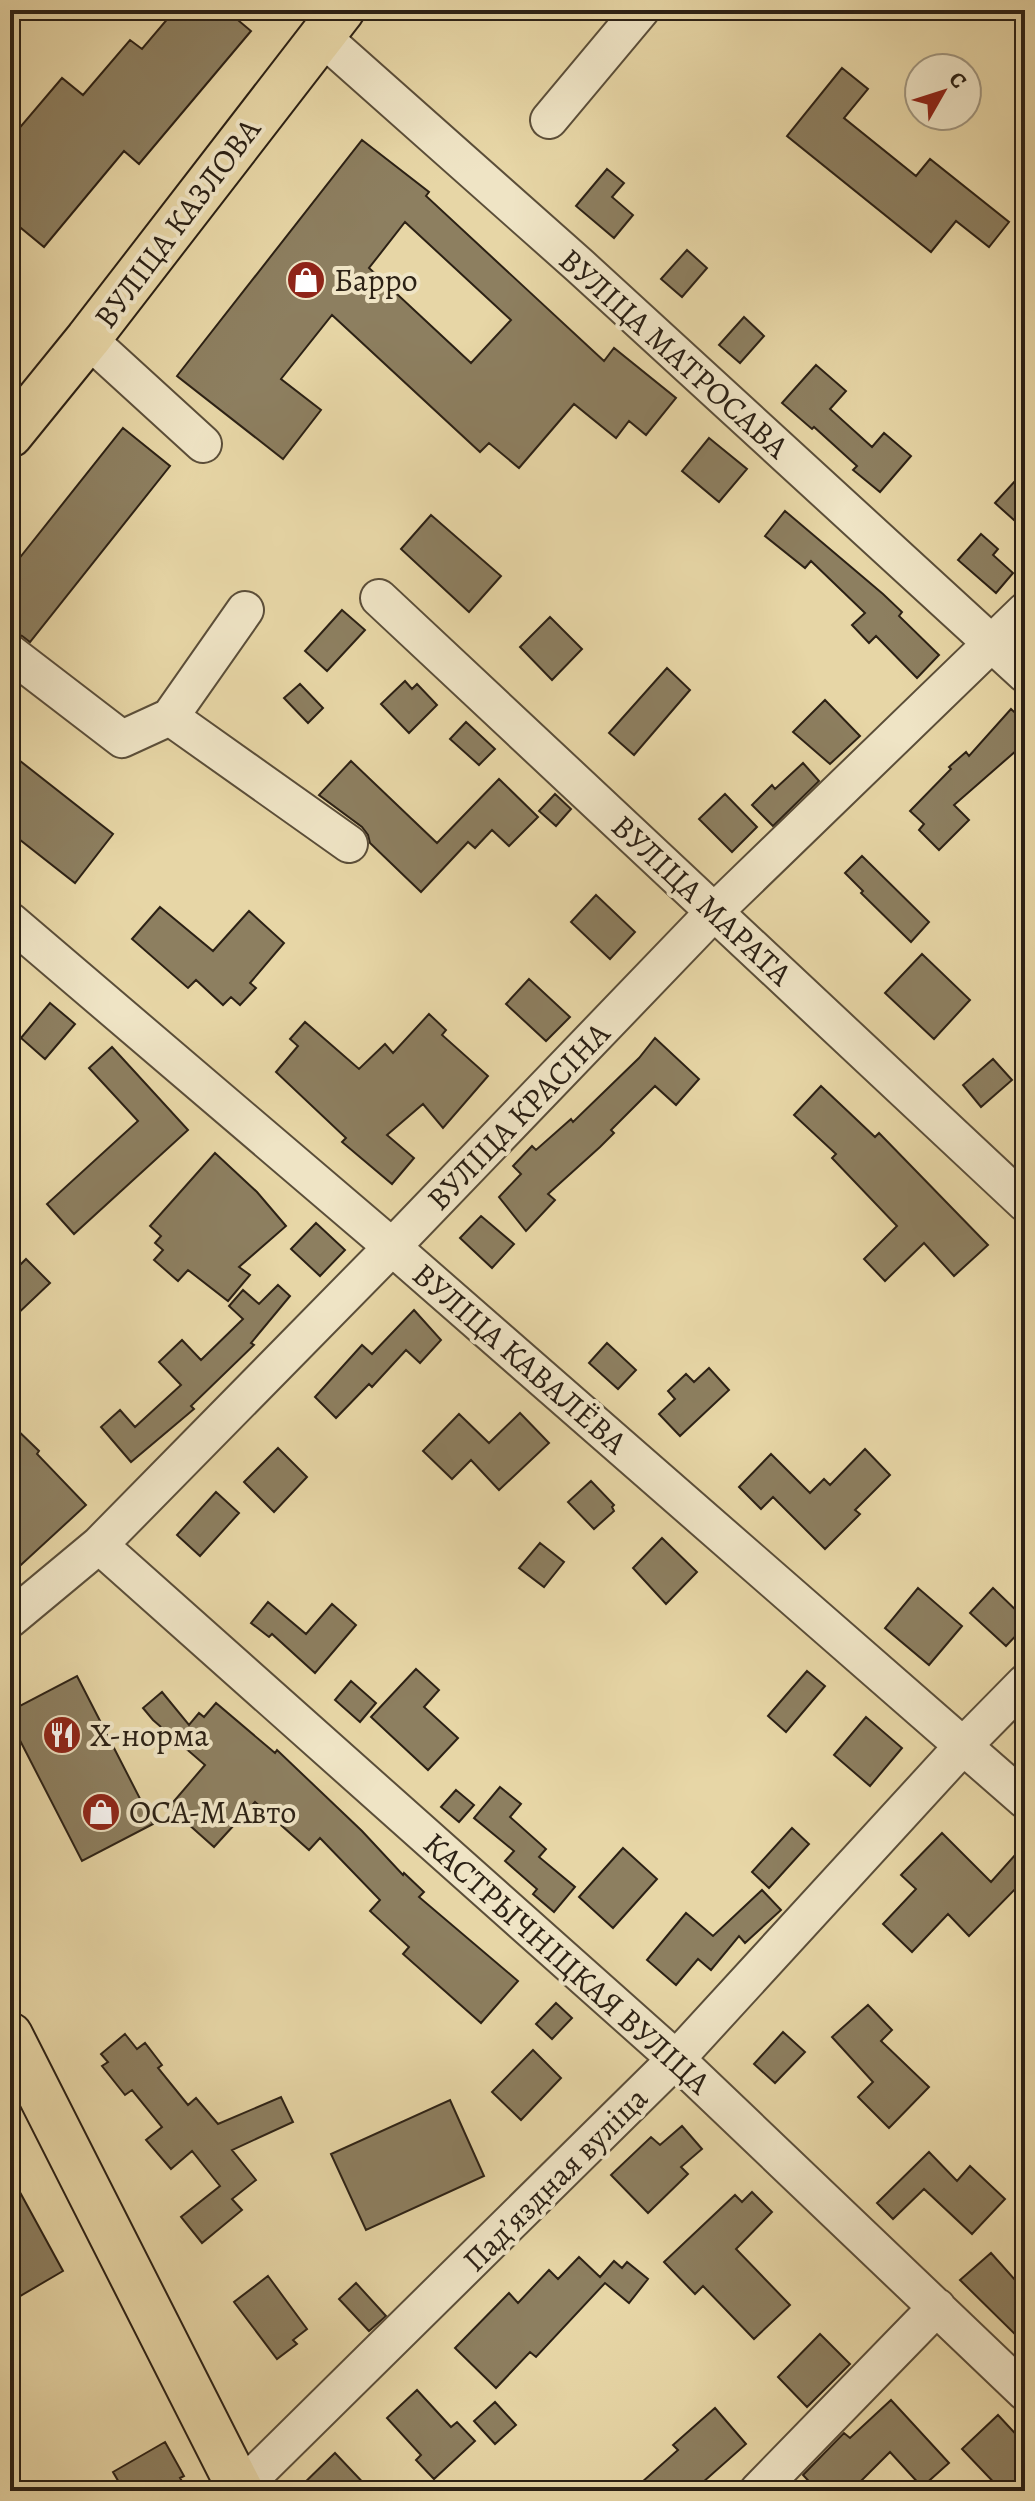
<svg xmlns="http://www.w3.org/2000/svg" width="1035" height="2501" viewBox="0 0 1035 2501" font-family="Alegreya,serif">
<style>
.building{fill:#8d7f60;stroke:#2c2115;stroke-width:2;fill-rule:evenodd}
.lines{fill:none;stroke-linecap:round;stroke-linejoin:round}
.minor-casing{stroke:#5b4e39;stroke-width:40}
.major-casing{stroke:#2c2115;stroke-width:48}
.minor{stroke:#efe4c5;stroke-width:36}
.major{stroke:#e7d6a6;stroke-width:44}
.labels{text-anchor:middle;stroke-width:8;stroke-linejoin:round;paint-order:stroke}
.street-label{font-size:32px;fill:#2c2115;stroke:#efe4c5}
.poi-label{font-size:32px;fill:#2c2115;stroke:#efe4c5;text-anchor:start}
</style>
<rect width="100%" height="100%" fill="#e7d6a6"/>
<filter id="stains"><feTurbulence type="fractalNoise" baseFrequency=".0025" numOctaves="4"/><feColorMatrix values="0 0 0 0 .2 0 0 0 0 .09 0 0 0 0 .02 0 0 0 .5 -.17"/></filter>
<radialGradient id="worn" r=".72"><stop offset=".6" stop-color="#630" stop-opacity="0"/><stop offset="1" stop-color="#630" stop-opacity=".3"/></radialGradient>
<path class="building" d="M 175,10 L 226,10 L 251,31 L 139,164 L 124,151 L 44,247 L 10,219 L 10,139 L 62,78 L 83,95 L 130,40 L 142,49 Z
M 842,68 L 868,89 L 844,118 L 916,176 L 930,159 L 1009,222 L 989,247 L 956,221 L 931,252 L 787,136 Z
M 362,140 L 429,192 L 426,196 L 604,361 L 614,348 L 676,398 L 646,435 L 629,421 L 616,438 L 574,404 L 519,468 L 489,443 L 480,452 L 332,315 L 281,379 L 321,410 L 283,459 L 177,376 ZM 405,222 L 511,320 L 471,363 L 369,268 Z
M 607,169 L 624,183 L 612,197 L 633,215 L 614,238 L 576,206 Z
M 687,250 L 707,268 L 682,297 L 661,279 Z
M 744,317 L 764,336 L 740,363 L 719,345 Z
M 816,365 L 846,391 L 830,409 L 872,447 L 884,433 L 911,456 L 880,492 L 853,470 L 857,466 L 814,427 L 812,429 L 782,403 Z
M 123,428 L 170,466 L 30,642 L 22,636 L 10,632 L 10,570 Z
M 709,438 L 747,469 L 719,502 L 682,471 Z
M 1025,470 L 1025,530 L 995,503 Z
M 785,511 L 883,594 L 902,612 L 899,616 L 939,655 L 917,678 L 876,636 L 869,643 L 852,625 L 865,613 L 811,561 L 805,568 L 765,536 Z
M 431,515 L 501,576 L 469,612 L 401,549 Z
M 981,534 L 998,549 L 993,555 L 1013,573 L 996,593 L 958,560 Z
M 342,610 L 365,630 L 327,671 L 305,651 Z
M 550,617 L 582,649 L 552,680 L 520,647 Z
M 667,668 L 690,690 L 634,755 L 609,733 Z
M 405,681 L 412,689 L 417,684 L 437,705 L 409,733 L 381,704 Z
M 300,684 L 323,708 L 308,723 L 284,698 Z
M 825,700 L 860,736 L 830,764 L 793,732 Z
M 1011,709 L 1025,722 L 1025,743 L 954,805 L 969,820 L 939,850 L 919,830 L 924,824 L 910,811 L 951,769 L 949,767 L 966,752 L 969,756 Z
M 466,722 L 495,749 L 479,765 L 450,739 Z
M 10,753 L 113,834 L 75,883 L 10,832 Z
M 351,761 L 437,843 L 499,779 L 538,817 L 509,846 L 492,830 L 475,848 L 468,842 L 421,892 L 370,843 L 368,835 L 362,827 L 319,795 Z
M 803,763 L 819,781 L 773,826 L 752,805 L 772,785 L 775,789 Z
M 555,794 L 571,809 L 556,826 L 539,811 Z
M 725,794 L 757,827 L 732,852 L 699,819 Z
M 862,856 L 929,922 L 911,942 L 861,893 L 863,891 L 845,873 Z
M 596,895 L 635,932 L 610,959 L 571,922 Z
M 160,907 L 213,951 L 249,911 L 284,943 L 250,983 L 256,988 L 240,1005 L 231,997 L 223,1005 L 196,980 L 188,988 L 132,939 Z
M 922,954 L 970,1000 L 934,1039 L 885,993 Z
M 529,979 L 570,1017 L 546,1041 L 506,1004 Z
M 50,1003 L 75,1024 L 45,1059 L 21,1038 Z
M 429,1014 L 446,1030 L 442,1035 L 488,1076 L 443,1128 L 423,1104 L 387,1135 L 414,1158 L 392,1184 L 342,1142 L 346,1138 L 276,1072 L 298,1046 L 290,1039 L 305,1022 L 359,1069 L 385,1044 L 393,1053 Z
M 655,1038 L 699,1079 L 676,1105 L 655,1086 L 611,1130 L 614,1133 L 600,1147 L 548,1194 L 555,1200 L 526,1231 L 499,1197 L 521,1174 L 513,1166 L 532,1146 L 536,1150 L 571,1119 L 573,1122 L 639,1058 Z
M 112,1047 L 188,1130 L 74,1234 L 47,1204 L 138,1121 L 89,1068 Z
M 993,1059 L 1012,1080 L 981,1107 L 963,1085 Z
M 821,1086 L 875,1137 L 879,1133 L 988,1245 L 954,1276 L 924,1243 L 885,1281 L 864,1259 L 897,1226 L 832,1158 L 836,1154 L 794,1115 Z
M 215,1153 L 257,1192 L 286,1226 L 239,1267 L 250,1275 L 228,1301 L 188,1270 L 178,1281 L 154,1260 L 163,1250 L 155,1243 L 161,1236 L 150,1226 Z
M 481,1216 L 514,1244 L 492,1268 L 460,1238 Z
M 316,1223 L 345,1250 L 320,1276 L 291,1249 Z
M 26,1259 L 50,1283 L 10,1321 L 10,1275 Z
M 278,1285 L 290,1296 L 251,1343 L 254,1345 L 191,1406 L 194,1409 L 131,1462 L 101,1427 L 120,1410 L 135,1427 L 181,1385 L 159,1362 L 182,1340 L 201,1360 L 243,1319 L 229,1306 L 243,1290 L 259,1304 Z
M 414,1310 L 441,1340 L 420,1363 L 406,1350 L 372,1387 L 369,1384 L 336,1418 L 315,1397 L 362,1345 L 372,1354 Z
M 607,1343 L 636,1370 L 618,1389 L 589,1363 Z
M 709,1368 L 729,1390 L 680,1436 L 659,1414 L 675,1399 L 668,1391 L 686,1374 L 694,1382 Z
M 520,1413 L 549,1443 L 499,1490 L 471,1460 L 452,1479 L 423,1451 L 459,1414 L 489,1443 Z
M 10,1423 L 39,1451 L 37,1454 L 86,1505 L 10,1575 Z
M 278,1448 L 307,1477 L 274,1512 L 244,1482 Z
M 865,1449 L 890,1475 L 855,1510 L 860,1514 L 825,1549 L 773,1497 L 761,1509 L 739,1487 L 771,1454 L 810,1493 L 824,1479 L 830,1485 Z
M 591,1481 L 614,1505 L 612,1507 L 614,1511 L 594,1529 L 568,1502 Z
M 216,1492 L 239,1513 L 200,1556 L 177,1535 Z
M 662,1538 L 697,1572 L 666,1604 L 633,1568 Z
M 540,1543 L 564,1562 L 544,1587 L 519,1568 Z
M 918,1588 L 962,1626 L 929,1665 L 885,1628 Z
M 993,1588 L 1025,1619 L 1025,1626 L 1006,1646 L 970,1613 Z
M 268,1602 L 306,1634 L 332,1604 L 356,1625 L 315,1673 L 272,1634 L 269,1637 L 251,1623 Z
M 416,1669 L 439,1690 L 424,1707 L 458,1738 L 428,1770 L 371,1717 Z
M 807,1671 L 825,1686 L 786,1732 L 768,1716 Z
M 77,1676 L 153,1824 L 82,1861 L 10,1721 L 10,1711 Z
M 351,1681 L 376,1703 L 360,1722 L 335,1700 Z
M 162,1692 L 189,1725 L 199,1713 L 204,1717 L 216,1703 L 275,1753 L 277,1750 L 362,1831 L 403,1875 L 404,1873 L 424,1892 L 419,1897 L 518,1981 L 481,2023 L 403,1954 L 409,1947 L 370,1911 L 380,1900 L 320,1838 L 309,1850 L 255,1802 L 214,1847 L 169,1807 L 205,1765 L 153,1720 L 143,1708 Z
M 866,1717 L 902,1748 L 870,1786 L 834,1755 Z
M 500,1787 L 521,1804 L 510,1817 L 546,1849 L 539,1857 L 575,1887 L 554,1912 L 533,1894 L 537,1889 L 505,1861 L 514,1851 L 474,1818 Z
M 456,1790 L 474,1805 L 459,1822 L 441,1807 Z
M 792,1828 L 809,1844 L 769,1888 L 752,1872 Z
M 942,1833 L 991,1882 L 1025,1844 L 1025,1879 L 969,1936 L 948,1914 L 912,1952 L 883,1924 L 916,1889 L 901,1875 Z
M 623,1848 L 657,1879 L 613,1928 L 579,1897 Z
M 762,1890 L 781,1910 L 745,1943 L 739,1936 L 711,1970 L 698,1959 L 676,1985 L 647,1960 L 686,1913 L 713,1936 Z
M 556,2003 L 572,2018 L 552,2039 L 536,2024 Z
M 868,2005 L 892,2030 L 881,2041 L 929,2087 L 889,2128 L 858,2097 L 873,2082 L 832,2037 Z
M 783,2032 L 805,2052 L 775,2083 L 754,2064 Z
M 125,2034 L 137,2049 L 145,2043 L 162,2065 L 158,2068 L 188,2105 L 196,2098 L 218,2124 L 281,2097 L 293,2122 L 232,2150 L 256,2180 L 232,2199 L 242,2210 L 202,2243 L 181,2217 L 220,2186 L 192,2151 L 171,2169 L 146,2140 L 162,2127 L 132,2090 L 125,2095 L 102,2066 L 108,2062 L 101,2054 Z
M 533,2050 L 561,2078 L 521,2120 L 492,2092 Z
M 450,2100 L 484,2176 L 366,2230 L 331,2154 Z
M 682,2126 L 702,2149 L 681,2167 L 688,2174 L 648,2213 L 611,2175 L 651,2137 L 660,2145 Z
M 929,2152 L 957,2181 L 970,2166 L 1005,2199 L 972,2234 L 924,2189 L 893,2219 L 877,2203 Z
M 10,2174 L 63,2271 L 10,2302 Z
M 752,2192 L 772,2212 L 736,2249 L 790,2305 L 754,2339 L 703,2286 L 695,2294 L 664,2262 L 735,2195 L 742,2202 Z
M 991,2253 L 1025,2291 L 1025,2344 L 960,2280 Z
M 579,2257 L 600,2277 L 614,2261 L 622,2268 L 627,2262 L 648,2279 L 629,2303 L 605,2283 L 536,2357 L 530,2352 L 496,2388 L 455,2348 L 509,2293 L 518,2303 L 549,2270 L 558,2279 Z
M 268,2276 L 307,2329 L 293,2340 L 297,2344 L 277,2359 L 234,2302 Z
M 356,2283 L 386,2316 L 369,2331 L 339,2299 Z
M 820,2334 L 850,2364 L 807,2407 L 778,2377 Z
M 417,2390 L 451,2427 L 457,2422 L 475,2441 L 434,2479 L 416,2460 L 421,2455 L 387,2418 Z
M 891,2400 L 949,2463 L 922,2487 L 890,2452 L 851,2491 L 818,2491 L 803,2475 L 844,2433 L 850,2438 Z
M 495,2402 L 516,2425 L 495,2444 L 474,2421 Z
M 715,2408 L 746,2444 L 693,2491 L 632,2491 L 678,2450 L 673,2445 Z
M 998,2415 L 1025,2444 L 1025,2481 L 1014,2491 L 1002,2491 L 962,2449 Z
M 165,2442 L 184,2476 L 180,2478 L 188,2491 L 124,2491 L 113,2472 Z
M 335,2453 L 371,2491 L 296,2491 Z"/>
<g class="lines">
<g class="minor-casing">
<path id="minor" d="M 321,36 L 580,266 L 1025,674
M 549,120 L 641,10
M 88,339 L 203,444
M 379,598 L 1025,1203
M 10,653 L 122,739 L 170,717 L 245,610
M 170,717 L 349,844
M 10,921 L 392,1247 L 1025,1800
M 99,1545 L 676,2059 L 1025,2392
M 10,1619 L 99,1545 L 392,1247 L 714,912 L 1025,611
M 238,2491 L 676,2059 L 963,1746 L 1025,1683
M 758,2491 L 937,2307"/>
</g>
<g class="major-casing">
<path id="major" d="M 10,435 L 88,339 L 342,10
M 10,2035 L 241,2491"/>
</g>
<use href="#minor" class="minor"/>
<use href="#major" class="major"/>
</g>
<defs>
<g id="shop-disc" transform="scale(2)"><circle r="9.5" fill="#8f2418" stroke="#efe4c5"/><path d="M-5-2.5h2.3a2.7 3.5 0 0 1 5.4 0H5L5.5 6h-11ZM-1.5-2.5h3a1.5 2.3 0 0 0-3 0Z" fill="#fff"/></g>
<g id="restaurant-disc" transform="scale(2)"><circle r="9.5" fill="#8f2418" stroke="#efe4c5"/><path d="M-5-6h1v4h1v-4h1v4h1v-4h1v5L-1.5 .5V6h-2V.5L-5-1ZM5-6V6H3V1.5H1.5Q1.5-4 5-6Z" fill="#fff"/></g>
</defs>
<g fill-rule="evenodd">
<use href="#shop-disc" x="306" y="280"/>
<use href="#restaurant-disc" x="62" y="1735"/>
<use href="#shop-disc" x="101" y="1812"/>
</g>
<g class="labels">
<g class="street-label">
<text transform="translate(177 223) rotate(-53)" y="11">ВУЛІЦА КАЗЛОВА</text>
<text transform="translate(674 353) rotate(42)" y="11">ВУЛІЦА МАТРОСАВА</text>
<text transform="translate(702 900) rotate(43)" y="11">ВУЛІЦА МАРАТА</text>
<text transform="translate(518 1116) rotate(-46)" y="11">ВУЛІЦА КРАСІНА</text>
<text transform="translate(520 1358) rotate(41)" y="11">ВУЛІЦА КАВАЛЁВА</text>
<text transform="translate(567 1963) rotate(42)" y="11">КАСТРЫЧНІЦКАЯ ВУЛІЦА</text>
<text transform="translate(555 2179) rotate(-45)" y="11">Падʼяздная вуліца</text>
</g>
<g class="poi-label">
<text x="334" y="291">Барро</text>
<text x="90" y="1746">Х-норма</text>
<text x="129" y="1823">ОСА-М Авто</text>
</g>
</g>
<rect width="1035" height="2501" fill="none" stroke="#e7d6a6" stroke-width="40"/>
<rect x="12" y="12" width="1011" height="2477" fill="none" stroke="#2c2115" stroke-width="4"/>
<rect x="20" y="20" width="995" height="2461" fill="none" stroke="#2c2115" stroke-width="2"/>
<g transform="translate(943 92) rotate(51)"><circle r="38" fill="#efe4c5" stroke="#a1967f" stroke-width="2"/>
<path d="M0-6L14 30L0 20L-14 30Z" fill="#8f2418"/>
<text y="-12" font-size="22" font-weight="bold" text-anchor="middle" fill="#2c2115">С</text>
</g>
<rect width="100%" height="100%" filter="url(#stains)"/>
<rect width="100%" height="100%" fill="url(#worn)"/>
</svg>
